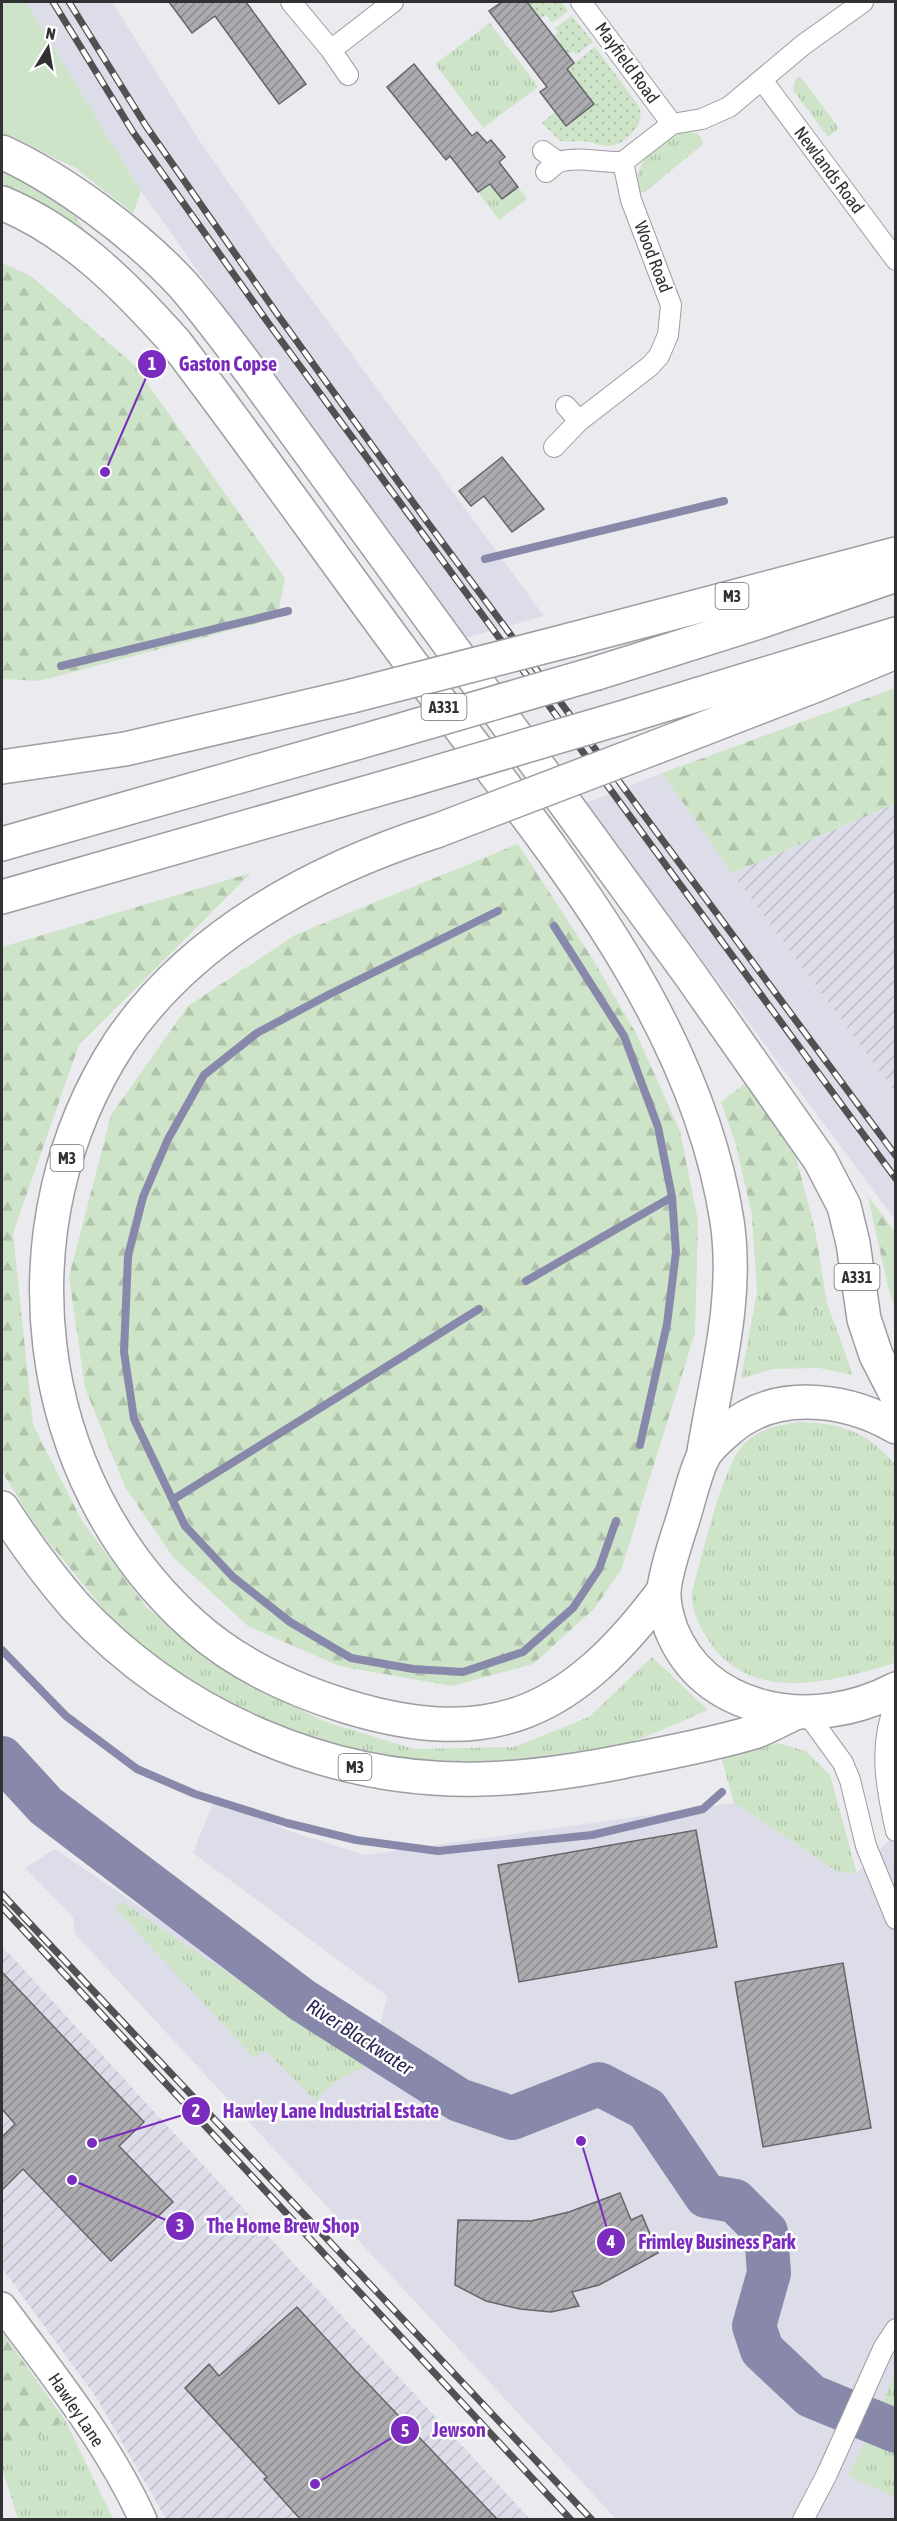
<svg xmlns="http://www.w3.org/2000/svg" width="897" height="2521" viewBox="0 0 897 2521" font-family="'Asap Condensed',sans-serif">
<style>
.built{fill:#dddde9}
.industrial{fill:url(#industrial-furrows)}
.grass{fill:url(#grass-tufts)}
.forest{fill:url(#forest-firs)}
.park{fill:#cde4c8}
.garden{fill:url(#garden-dots)}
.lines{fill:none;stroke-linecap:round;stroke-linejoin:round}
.stream{stroke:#8889aa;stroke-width:8}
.river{stroke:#8889aa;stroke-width:44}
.building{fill:url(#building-hatch);stroke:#66666a;stroke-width:1.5}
.minor-casing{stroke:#9d9da2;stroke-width:22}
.secondary-casing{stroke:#9d9da2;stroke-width:30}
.trunk-casing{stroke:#9d9da2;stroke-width:36}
.motorway-casing{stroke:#9d9da2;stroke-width:36}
.minor{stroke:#fff;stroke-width:20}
.secondary{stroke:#fff;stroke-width:27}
.trunk{stroke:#fff;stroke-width:33}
.motorway{stroke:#fff;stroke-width:33}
.rail-casing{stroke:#515154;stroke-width:7}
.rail{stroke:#fff;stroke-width:4.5;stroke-dasharray:14;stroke-linecap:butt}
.motorway-bridge-casing{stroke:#9d9da2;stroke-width:36;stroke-linecap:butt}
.motorway-bridge{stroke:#fff;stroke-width:33}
.labels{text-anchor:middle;stroke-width:5;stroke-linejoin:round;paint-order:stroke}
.shield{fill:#fff;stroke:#6f6f70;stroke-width:1.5}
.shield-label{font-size:16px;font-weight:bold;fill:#313133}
.street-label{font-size:18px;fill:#313133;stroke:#fff}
.water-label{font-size:20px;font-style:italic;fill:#292451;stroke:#fff}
.leader{fill:none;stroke:#7b2cbf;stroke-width:2}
.callout-dot{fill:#7b2cbf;stroke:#fff;stroke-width:2}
.mark-label{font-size:18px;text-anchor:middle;font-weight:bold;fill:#fff}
.callout-label{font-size:20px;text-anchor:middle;font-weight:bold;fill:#7b2cbf;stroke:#fff;stroke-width:5;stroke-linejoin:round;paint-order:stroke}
</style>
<defs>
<pattern id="industrial-furrows" width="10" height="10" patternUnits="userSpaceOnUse" patternTransform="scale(1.5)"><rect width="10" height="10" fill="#dddde9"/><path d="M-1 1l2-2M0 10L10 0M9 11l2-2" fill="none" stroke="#bebec8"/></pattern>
<pattern id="grass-tufts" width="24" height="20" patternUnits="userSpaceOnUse" patternTransform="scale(1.5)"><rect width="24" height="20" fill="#cde4c8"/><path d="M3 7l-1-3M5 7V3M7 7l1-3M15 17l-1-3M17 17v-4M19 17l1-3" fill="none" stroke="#b0c4ac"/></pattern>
<pattern id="forest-firs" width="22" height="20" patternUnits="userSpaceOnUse" patternTransform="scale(1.5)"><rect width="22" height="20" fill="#cde4c8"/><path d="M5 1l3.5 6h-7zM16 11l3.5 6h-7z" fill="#b0c4ac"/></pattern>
<pattern id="garden-dots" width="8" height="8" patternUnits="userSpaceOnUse" patternTransform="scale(1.5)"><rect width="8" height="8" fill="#cde4c8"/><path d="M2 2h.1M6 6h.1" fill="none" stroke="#b0c4ac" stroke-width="1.8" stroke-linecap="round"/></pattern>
<pattern id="building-hatch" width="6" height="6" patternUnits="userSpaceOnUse" patternTransform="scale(1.5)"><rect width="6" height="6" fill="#ababb0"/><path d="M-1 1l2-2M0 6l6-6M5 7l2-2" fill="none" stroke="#8c8c90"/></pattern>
</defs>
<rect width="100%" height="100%" fill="#ebebef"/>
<path class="built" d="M 26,2 L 112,2 L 201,143 L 271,244 L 544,616 L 465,638 L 261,359 L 141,191 Z
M 662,773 L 732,873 L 895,1092 L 895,1220 L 586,803 Z
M 216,1795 L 286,1830 L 365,1855 L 734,1803 L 838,1872 L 856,1874 L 895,1834 L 895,2519 L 616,2519 L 75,1934 L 73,1917 L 25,1868 L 55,1849 L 371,2064 L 387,1996 L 193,1853 Z"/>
<path class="industrial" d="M 895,804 L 895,1092 L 732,873 Z
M 2,1946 L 307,2278 L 530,2519 L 166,2519 L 98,2400 L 2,2268 Z"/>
<path class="grass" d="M 490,23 L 538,87 L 483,128 L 435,64 Z
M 800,76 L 839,128 L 828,137 L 793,90 L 795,80 Z
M 683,131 L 698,134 L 703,141 L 702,145 L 645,192 L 638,192 C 631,164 659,139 683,131 Z
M 2,169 L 66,203 L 91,240 L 2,190 Z
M 489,183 L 502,199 L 518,187 L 527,199 L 499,220 L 478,192 Z
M 757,1292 L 789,1328 L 827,1303 L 853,1375 L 819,1368 L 772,1369 L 741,1379 Z
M 798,1422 C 842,1423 866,1431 895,1464 L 896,1662 C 880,1668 864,1672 847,1676 C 796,1688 739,1690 707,1638 C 698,1623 691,1609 692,1591 C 702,1558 722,1466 744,1444 C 758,1429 779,1425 798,1422 Z
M 147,1608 L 241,1681 L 326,1722 L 414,1749 L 514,1747 L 589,1717 L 652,1657 L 708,1710 L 626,1745 L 538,1763 L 446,1764 L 336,1748 L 250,1713 L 160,1662 L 119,1628 Z
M 777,1743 L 806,1751 L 830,1775 L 857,1874 L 838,1872 L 734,1803 L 721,1757 Z
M 123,1902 L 366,2067 C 345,2074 331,2084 316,2101 L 266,2051 L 254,2058 L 116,1909 Z
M 895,2373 L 896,2427 L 895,2427 L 875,2419 Z
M 65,2420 L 113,2519 L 18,2519 L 2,2468 L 2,2459 Z
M 872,2427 L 895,2437 L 895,2497 L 848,2476 Z"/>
<path class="forest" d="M 2,263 L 31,276 L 134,365 L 285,578 L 277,618 L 39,681 L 2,679 Z
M 895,688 L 895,804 L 732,873 L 662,773 Z
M 518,844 L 592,958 L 637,1035 L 680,1131 L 698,1221 L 695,1333 L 621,1570 L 594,1609 L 533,1664 L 452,1686 L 339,1666 L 248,1626 L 173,1557 L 125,1487 L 85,1388 L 69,1277 L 111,1115 L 188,1006 L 295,935 Z
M 251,873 L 79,1045 L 13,1233 L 33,1425 L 82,1521 L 147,1608 L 119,1628 L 38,1529 L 2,1472 L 2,947 Z
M 746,1083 L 796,1157 L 815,1230 L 827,1303 L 789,1328 L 757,1292 L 752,1216 L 736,1145 L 721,1102 Z
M 868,1196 L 895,1232 L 895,1307 L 888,1287 Z
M 2,2332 L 65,2420 L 2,2459 Z"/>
<path class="park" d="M 2,2 L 26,2 L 141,191 L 133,213 L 74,167 L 2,134 Z"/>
<path class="garden" d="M 527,2 L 562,2 L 568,11 L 552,23 L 546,15 L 540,19 Z
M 572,16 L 593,42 L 576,55 L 573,51 L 568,55 L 553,36 L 559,33 L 555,28 Z
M 595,47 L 638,105 C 648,120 628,143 611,146 C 603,147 592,142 583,141 C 575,141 568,142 560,141 L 542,123 L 555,112 L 566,125 L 593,105 L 567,69 Z"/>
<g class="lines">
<path class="stream" d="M 485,559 L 724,501
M 61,666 L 288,611
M 498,911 L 330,994 L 257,1033 L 204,1075 L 168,1139 L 143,1197 L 128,1256 L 124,1352 L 134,1419 L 185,1526 L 233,1577 L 290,1622 L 351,1658 L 413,1669 L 463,1672 L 523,1652 L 573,1608 L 599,1569 L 616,1521
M 554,926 L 624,1036 L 658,1127 L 672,1197 L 676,1252 L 667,1324 L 640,1445
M 526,1281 L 672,1197
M 174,1499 L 479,1309
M 2,1650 L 66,1716 L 137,1769 L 195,1794 L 287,1823 L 356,1840 L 438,1851 L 592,1835 L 703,1809 L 722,1792"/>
<path class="river" d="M 2,1758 L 46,1806 L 302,2000 L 459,2100 L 512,2118 L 599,2084 L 647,2109 L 706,2196 L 735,2201 L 766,2232 L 769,2273 L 754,2326 L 762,2350 L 811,2396 L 896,2431"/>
</g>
<path class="building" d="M 169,2 L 246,2 L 306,84 L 279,104 L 215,16 L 192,33 Z
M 502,2 L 527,2 L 574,63 L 567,69 L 594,104 L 566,126 L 540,92 L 547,87 L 489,11 Z
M 414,64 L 472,136 L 477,132 L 487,143 L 491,140 L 505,157 L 499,162 L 518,187 L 502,199 L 490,184 L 478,192 L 450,156 L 446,160 L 387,87 Z
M 502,457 L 544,509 L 512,532 L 484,496 L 471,506 L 459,491 Z
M 696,1830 L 717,1947 L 519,1982 L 498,1865 Z
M 843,1963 L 871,2128 L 763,2147 L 735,1982 Z
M 2,1972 L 144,2122 L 119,2146 L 173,2202 L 111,2261 L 23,2169 L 2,2190 L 2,2137 L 15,2124 L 2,2109 Z
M 620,2193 L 631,2220 L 642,2215 L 658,2253 L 599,2285 L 572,2292 L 579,2306 L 551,2312 L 520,2309 L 486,2301 L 455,2285 L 458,2220 L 531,2221 L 569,2212 Z
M 297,2307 L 354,2369 L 498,2520 L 301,2520 L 264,2479 L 267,2477 L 185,2388 L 209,2364 L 219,2376 Z"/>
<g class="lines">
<g class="minor-casing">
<path id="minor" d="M 291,2 L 331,50 L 393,2
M 581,2 L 672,124
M 331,50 L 348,75
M 762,80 L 896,260
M 543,151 L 558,162 L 546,172
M 558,162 C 580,156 600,163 623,162
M 566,406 L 579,421 L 650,366 L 659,356 L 668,335 L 671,305 L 631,200 L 623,162 L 672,124 L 702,119 L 729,107 L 803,45 L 863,2
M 554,447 L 579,421
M 896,1702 C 878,1745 886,1787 896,1831
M 806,1712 L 843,1763 L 850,1780 L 866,1846 L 896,1919
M 803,2520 L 827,2474 L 883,2349 L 896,2329"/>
</g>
<g class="secondary-casing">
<path id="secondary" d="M 2,2306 C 51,2372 109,2444 143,2520"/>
</g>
<g class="trunk-casing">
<path id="trunk" d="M 2,152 C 63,180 137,235 183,285 C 208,314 231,345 254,376 L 691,976 L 820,1160 L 844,1206 L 853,1243 L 864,1319 L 876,1355 L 896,1394
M 2,203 C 72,232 125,286 175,342 C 259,452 338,565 420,675 C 543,839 695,1012 727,1221 C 739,1301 715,1380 703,1458
M 896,1427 C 844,1397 772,1389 726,1432 C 718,1439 707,1448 702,1459 C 694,1477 689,1500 683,1519 C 676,1541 667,1566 664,1589 C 663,1602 667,1617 671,1629 C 688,1671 721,1696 764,1707 C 808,1718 856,1710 896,1689"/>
</g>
<g class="motorway-casing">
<path id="motorway" d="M 570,640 L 896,554
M 597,673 L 762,621 L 896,575
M 631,715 L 896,634
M 656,747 L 819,684 L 886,656
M 2,767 L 125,749 L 352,696
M 436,831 C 315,870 193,935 120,1042 C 0,1225 29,1478 193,1625 C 235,1663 291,1689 345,1706 C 494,1752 574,1711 664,1590
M 2,844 L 377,737
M 2,897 L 407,781
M 2,1508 C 24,1542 48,1575 75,1606 C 178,1717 330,1783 481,1779 C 528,1778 575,1771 621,1762 C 665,1753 711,1745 754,1732 C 768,1727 782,1719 795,1713"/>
</g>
<use href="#minor" class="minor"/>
<use href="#secondary" class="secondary"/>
<use href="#trunk" class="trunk"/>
<use href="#motorway" class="motorway"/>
<g class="rail-casing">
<path id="rail" d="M 53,2 L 133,132 L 269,324 L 896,1179
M 69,2 L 146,126 L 280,318 L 428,523 L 896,1156
M 2,1894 L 592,2520
M 2,1907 L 571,2520"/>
</g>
<use href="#rail" class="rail"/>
<g class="motorway-bridge-casing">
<path id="motorway-bridge" d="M 352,696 L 570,640
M 377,737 L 597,673
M 407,781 L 631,715
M 436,831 L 656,747"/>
</g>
<use href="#motorway-bridge" class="motorway-bridge"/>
</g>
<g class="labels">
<g class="shield">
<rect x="715.5" y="583" width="33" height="26" rx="4.5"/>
<rect x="421.5" y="694" width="45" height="26" rx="4.5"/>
<rect x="50.5" y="1145" width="33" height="26" rx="4.5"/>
<rect x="834.5" y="1264" width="45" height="26" rx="4.5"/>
<rect x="338.5" y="1754" width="33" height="26" rx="4.5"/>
</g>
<g class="shield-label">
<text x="732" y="602">M3</text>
<text x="444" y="713">A331</text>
<text x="67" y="1164">M3</text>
<text x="857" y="1283">A331</text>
<text x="355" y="1773">M3</text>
</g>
<g class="street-label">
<text transform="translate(627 63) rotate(54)" y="6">Mayfield Road</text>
<text transform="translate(829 170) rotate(53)" y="6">Newlands Road</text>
<text transform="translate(653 257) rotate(69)" y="6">Wood Road</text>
<text transform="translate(76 2410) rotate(56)" y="6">Hawley Lane</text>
</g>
<g class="water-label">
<text transform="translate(360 2037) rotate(33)" y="7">River Blackwater</text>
</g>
</g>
<path class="leader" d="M105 472L152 364M92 2143L196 2111M72 2180L180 2226M581 2141L611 2242M315 2484L405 2430"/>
<g class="callout-dot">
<circle cx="105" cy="472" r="6"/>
<circle cx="92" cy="2143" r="6"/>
<circle cx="72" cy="2180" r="6"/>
<circle cx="581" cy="2141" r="6"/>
<circle cx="315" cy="2484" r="6"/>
<circle cx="152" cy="364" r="15"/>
<circle cx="196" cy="2111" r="15"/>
<circle cx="180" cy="2226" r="15"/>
<circle cx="611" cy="2242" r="15"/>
<circle cx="405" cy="2430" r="15"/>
</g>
<g class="mark-label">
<text x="152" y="370">1</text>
<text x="196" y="2117">2</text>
<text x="180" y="2232">3</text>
<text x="611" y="2248">4</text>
<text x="405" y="2437">5</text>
</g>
<g class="callout-label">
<text x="228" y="371">Gaston Copse</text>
<text x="331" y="2118">Hawley Lane Industrial Estate</text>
<text x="283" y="2233">The Home Brew Shop</text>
<text x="717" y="2249">Frimley Business Park</text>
<text x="459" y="2437">Jewson</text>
</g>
<rect width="897" height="2521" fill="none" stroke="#313133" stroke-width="6"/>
<g transform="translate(48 48) rotate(11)" stroke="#ffffff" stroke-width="4.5" paint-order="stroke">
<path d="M0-4.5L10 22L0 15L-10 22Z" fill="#313133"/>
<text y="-9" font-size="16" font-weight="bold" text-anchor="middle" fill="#313133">N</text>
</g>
</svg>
